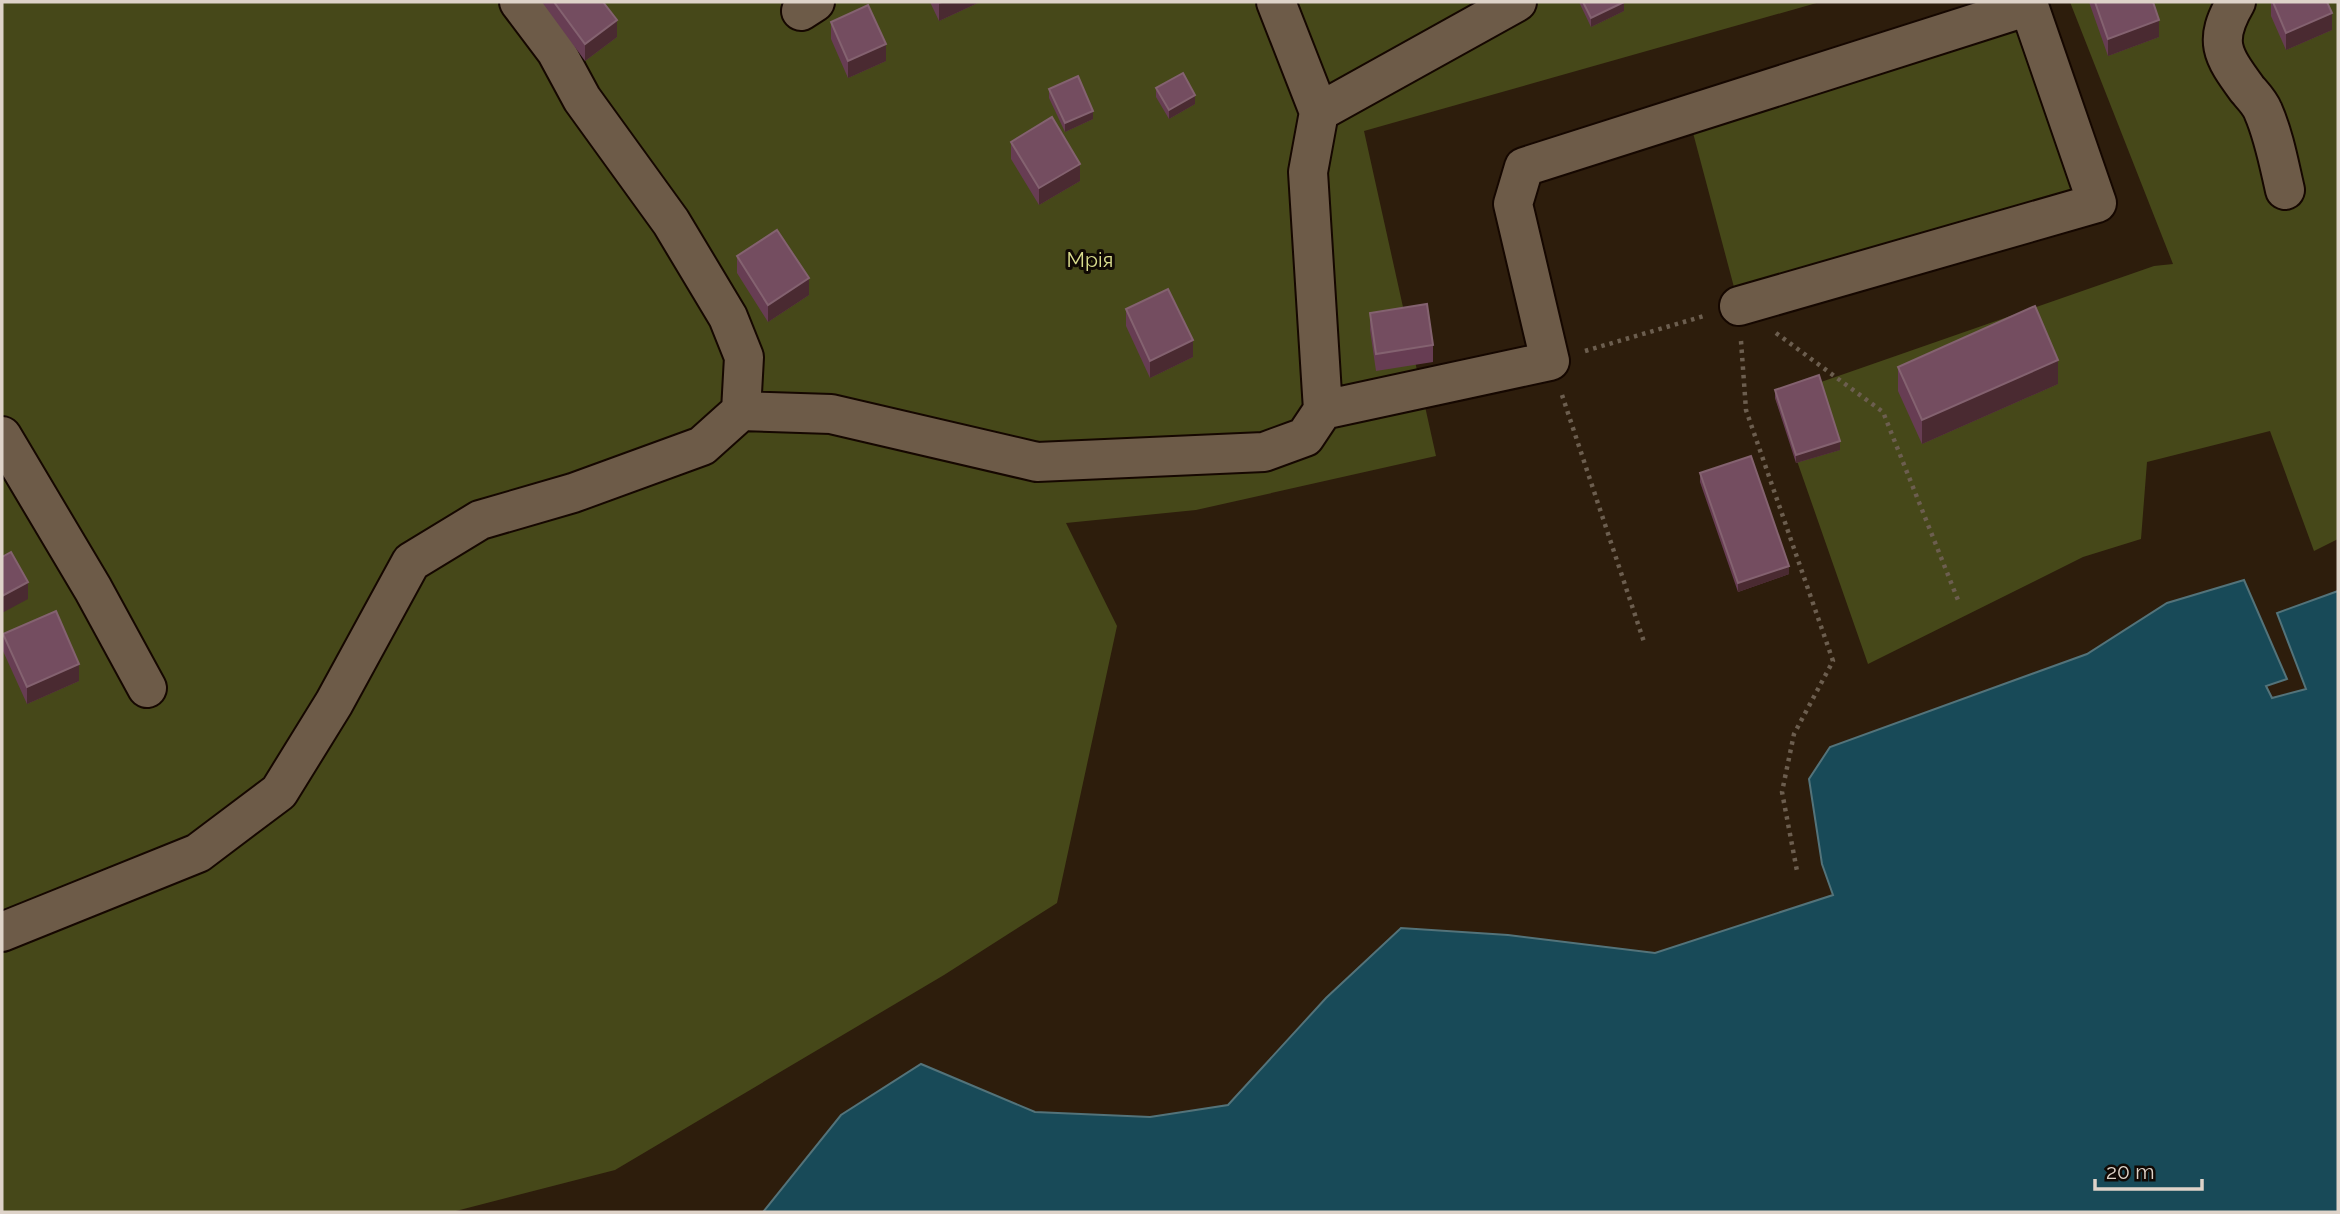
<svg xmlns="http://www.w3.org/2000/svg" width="2340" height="1214" viewBox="0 0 2340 1214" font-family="Raleway,sans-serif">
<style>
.green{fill:#464819}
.water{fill:#184a58;stroke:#53737a;stroke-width:2}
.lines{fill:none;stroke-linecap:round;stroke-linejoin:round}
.minor-casing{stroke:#150700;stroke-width:42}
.path{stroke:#6c5e4f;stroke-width:4.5;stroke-dasharray:3.5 5;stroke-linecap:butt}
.minor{stroke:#6d5b48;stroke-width:38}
.wall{fill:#673d53}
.shaded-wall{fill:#4a2a31}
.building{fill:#744d60;stroke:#846270;stroke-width:2}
.labels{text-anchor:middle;stroke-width:6;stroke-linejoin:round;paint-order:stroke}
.park-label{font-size:21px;fill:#d9dc8d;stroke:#100904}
</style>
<rect width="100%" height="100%" fill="#2d1d0c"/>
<path class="green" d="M 2,2 L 1820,2 L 1364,131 L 1436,456 L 1196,510 L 1066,523 L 1117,626 L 1057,903 L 944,975 L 615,1170 L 452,1212 L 2,1212 Z
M 2070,2 L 2338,2 L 2338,539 L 2314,551 L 2270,431 L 2147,462 L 2141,539 L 2083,557 L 1868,664 L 1775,398 L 2154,266 L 2173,264 Z
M 2029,6 L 2097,203 L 1739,306 L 1688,114 Z"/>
<path class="water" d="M 2244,580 L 2287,679 L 2266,686 L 2272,698 L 2306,689 L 2277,613 L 2338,591 L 2338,1212 L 763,1212 L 841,1115 L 921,1064 L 1035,1112 L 1150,1117 L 1228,1105 L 1326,998 L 1401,928 L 1508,935 L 1655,953 L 1833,895 L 1822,864 L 1809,779 L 1830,747 L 2087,654 L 2167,603 Z"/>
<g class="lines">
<g class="minor-casing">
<path id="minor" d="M 519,2 L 556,51 L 582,99 L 671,222 L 728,317 L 744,357 L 741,411
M 2236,2 C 2213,41 2222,55 2247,89 C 2253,96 2260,103 2263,111 C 2274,136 2279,164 2285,190
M 801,11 L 815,2
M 1319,112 L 1517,2
M 1323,410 L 1550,361 L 1513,204 L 1524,167 L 2029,6 L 2097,203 L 1739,306
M 2,436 L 93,589 L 147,688
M 2,932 L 198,853 L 279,792 L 334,703 L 411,562 L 480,520 L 573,493 L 702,446 L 741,411 L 831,414 L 1037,462 L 1264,452 L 1305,437 L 1323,410 L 1308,172 L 1319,112 L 1276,2"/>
</g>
<path class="path" d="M 1776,333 L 1883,412 L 1958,600
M 1741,341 L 1746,410 L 1833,661 L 1794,734 L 1782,792 L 1797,871
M 1585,351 L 1704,316
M 1562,395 L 1645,645"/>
<use href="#minor" class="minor"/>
</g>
<path class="wall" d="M 542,2 L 603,2 L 617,37 L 585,61 Z
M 930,2 L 980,2 L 939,21 Z
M 1579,2 L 1624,2 L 1624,11 L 1591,27 Z
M 2089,2 L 2153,2 L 2159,37 L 2108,56 Z
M 2271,2 L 2327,2 L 2332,30 L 2286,50 L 2271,16 Z
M 831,22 L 886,61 L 848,78 L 831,39 Z
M 1156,88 L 1195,104 L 1169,119 L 1156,97 Z
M 1049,89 L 1093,119 L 1065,132 L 1049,98 Z
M 1011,142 L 1080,181 L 1039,205 L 1011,159 Z
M 737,256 L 809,295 L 768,322 L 737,273 Z
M 1126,309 L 1193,357 L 1150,378 L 1126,326 Z
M 1370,313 L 1433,345 L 1433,362 L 1376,371 L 1370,330 Z
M 1898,367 L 2058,384 L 1922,444 L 1898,391 Z
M 1775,390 L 1840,450 L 1796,463 L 1775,398 Z
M 1700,473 L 1789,574 L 1738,592 L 1700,482 Z
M 3,634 L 79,681 L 27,704 L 3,651 Z"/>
<path class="shaded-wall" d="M 945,2 L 980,2 L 939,21 L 939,4 Z
M 1624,2 L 1624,11 L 1591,27 L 1591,18 Z
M 2332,13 L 2332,30 L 2286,50 L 2286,33 Z
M 617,20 L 617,37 L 585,61 L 585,44 Z
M 2159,20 L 2159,37 L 2108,56 L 2108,39 Z
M 886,44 L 886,61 L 848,78 L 848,61 Z
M 1195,95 L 1195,104 L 1169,119 L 1169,110 Z
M 1093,111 L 1093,119 L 1065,132 L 1065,123 Z
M 1080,164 L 1080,181 L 1039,205 L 1039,188 Z
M 809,278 L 809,295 L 768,322 L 768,305 Z
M 1193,340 L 1193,357 L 1150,378 L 1150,361 Z
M 2058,360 L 2058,384 L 1922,444 L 1922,420 Z
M 1840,441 L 1840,450 L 1796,463 L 1796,455 Z
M 1789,566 L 1789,574 L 1738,592 L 1738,583 Z
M 28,582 L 28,599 L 2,613 L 2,596 Z
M 79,664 L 79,681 L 27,704 L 27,687 Z"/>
<path class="building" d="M 554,2 L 603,2 L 617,20 L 585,44 Z
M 1583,2 L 1624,2 L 1591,18 Z
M 2095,2 L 2153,2 L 2159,20 L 2108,39 Z
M 2273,2 L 2327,2 L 2332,13 L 2286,33 Z
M 868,5 L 886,44 L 848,61 L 831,22 Z
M 1183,73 L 1195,95 L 1169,110 L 1156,88 Z
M 1078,76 L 1093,111 L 1065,123 L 1049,89 Z
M 1052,117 L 1080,164 L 1039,188 L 1011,142 Z
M 777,230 L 809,278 L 768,305 L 737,256 Z
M 1168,289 L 1193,340 L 1150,361 L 1126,309 Z
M 1427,304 L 1433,345 L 1376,354 L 1370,313 Z
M 2035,306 L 2058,360 L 1922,420 L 1898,367 Z
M 1819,375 L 1840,441 L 1796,455 L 1775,390 Z
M 1751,456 L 1789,566 L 1738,583 L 1700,473 Z
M 11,552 L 28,582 L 2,596 L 2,557 Z
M 56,611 L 79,664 L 27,687 L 3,634 Z"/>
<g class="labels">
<g class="park-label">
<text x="1090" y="267">Мрія</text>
</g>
</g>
<rect width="2340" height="1214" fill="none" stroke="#ded3c9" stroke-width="7"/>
<path d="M2095 1179v10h107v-10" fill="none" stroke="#ded3c9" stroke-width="3.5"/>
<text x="2106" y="1179" font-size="21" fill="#ded3c9" stroke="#100904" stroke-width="5" paint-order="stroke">20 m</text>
</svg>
